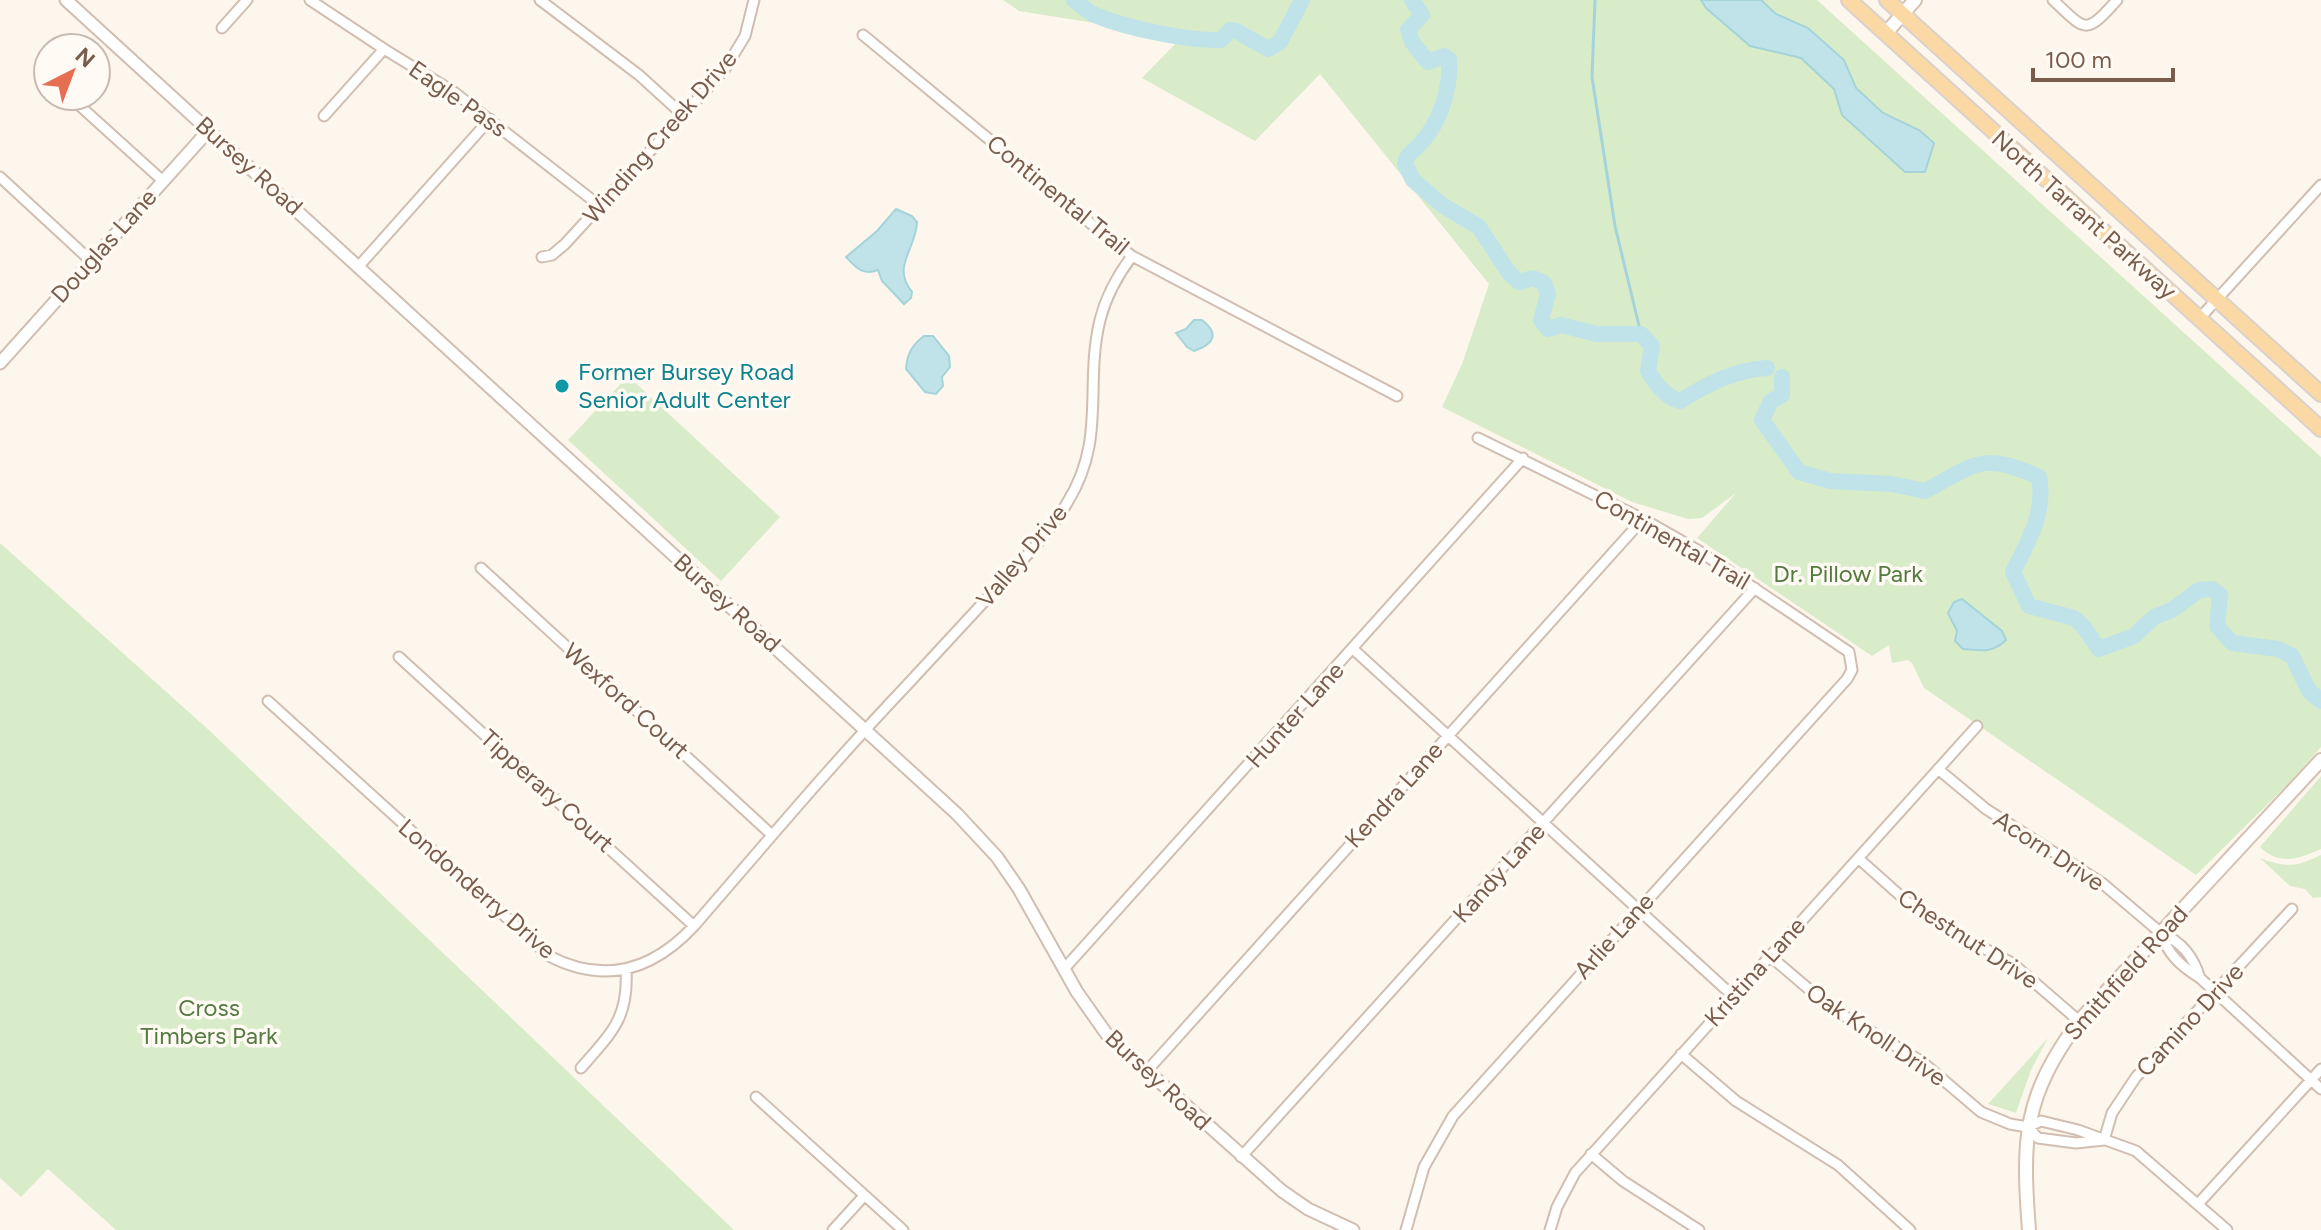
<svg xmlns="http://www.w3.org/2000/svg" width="2321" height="1230" viewBox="0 0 2321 1230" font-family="Figtree,sans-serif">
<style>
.green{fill:#d8ecc9}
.water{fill:#bfe3e8;stroke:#a5d3da;stroke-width:2}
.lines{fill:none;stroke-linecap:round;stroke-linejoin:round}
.stream{stroke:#a5d3da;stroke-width:3}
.river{stroke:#bfe3e8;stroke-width:16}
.minor-casing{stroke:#d1beb0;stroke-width:13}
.tertiary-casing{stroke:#d1beb0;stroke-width:15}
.secondary-casing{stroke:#d6c0b0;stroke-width:16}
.primary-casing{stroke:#dad1cd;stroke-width:18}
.minor{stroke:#fff;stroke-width:9}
.tertiary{stroke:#fff;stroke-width:11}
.secondary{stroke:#fff;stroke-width:12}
.primary{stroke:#fbd9a5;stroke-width:14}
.culture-dot{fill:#0f9aa8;stroke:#fffaf3;stroke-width:3}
.labels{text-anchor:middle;stroke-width:7;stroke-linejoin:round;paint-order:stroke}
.street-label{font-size:24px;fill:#7a5c4d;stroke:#fffaf3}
.culture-label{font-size:24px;fill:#0d838f;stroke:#fffaf3;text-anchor:start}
.park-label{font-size:24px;fill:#537a41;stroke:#fffaf3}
</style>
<rect width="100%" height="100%" fill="#fdf6ec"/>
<path class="green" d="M 1003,0 L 1817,0 L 2321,457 L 2321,747 L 2289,783 L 2196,875 L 1924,688 L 1912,663 L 1908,660 L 1892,663 L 1889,645 L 1872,656 L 1697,538 L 1736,493 L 1702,518 L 1688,519 L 1632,502 L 1442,407 L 1462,364 L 1489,284 L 1320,74 L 1255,141 L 1142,78 L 1182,37 L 1019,11 Z
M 628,376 L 780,517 L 721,581 L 568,440 Z
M 0,543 L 211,732 L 734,1230 L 116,1230 L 48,1169 L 21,1197 L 0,1178 Z
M 2321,776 L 2321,849 C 2299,859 2279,866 2260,847 Z
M 2321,855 L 2321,897 L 2313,898 L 2305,889 L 2290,886 L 2260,858 C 2287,868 2296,867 2321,855 Z
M 2048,1038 L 2031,1070 L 2016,1113 L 1988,1104 Z"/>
<path class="water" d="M 1701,0 L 1761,0 L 1776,14 L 1808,28 L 1844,60 L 1856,88 L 1883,113 L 1919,130 L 1934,143 L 1925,172 L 1905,172 L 1842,115 L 1834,89 L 1801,58 L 1750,46 L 1706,8 Z
M 896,209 L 912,216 L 917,222 C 916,250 891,266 912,292 L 911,298 L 904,304 L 882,281 L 878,270 C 863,276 856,268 846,257 L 877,231 Z
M 1194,320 L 1202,320 C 1220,334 1214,344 1194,351 L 1187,347 L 1176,333 L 1186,329 Z
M 924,336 L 933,336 L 949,356 L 950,367 L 942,377 L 943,386 L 936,394 L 925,392 L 906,369 C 907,354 912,345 924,336 Z
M 1962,599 L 2002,631 L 2006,640 C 1992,654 1980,650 1963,649 L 1955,641 L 1957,631 L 1948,613 L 1954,602 Z"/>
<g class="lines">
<path class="stream" d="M 1595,0 L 1592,77 L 1615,226 L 1641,334"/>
<path class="river" d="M 1074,0 C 1080,5 1087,11 1095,15 C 1126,28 1187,41 1221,40 L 1230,30 L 1236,31 L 1268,49 L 1280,42 L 1302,0
M 1412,0 L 1422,15 L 1408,30 L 1412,42 L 1428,62 L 1444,56 L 1449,59 C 1451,87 1441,122 1420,144 C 1413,152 1408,152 1405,163 L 1413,180 L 1442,205 L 1479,227 L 1509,273 L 1519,282 L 1533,278 L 1544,283 L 1548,294 L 1541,320 L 1548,329 L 1561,325 L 1597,334 L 1641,334 L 1652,346 L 1648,371 C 1656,384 1665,397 1680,401 C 1708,384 1734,370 1767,368
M 1782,377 L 1782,395 L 1771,401 L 1762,420 L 1799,472 L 1830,481 L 1892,484 L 1925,491 C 1976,464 1982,451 2039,477 C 2046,512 2028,542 2013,572 L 2029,606 L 2074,618 L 2083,626 L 2099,649 L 2134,636 L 2154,617 L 2172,610 L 2199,590 L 2212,589 L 2220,595 L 2217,626 L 2232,643 L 2278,649 L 2292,656 L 2309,691 L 2321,701"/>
<g class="minor-casing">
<path id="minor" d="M 310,0 L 384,49 L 454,92 L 600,206
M 540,0 L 639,75 L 683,115
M 2053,0 C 2086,31 2085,36 2117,0
M 222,28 L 247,0
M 863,35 L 1112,241 L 1132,256 L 1397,396
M 69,96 L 163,181
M 324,116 L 384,49
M 0,177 L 91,261
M 542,257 L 552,255 L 565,244 L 725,69 L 745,36 L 754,0
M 359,266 L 490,119
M 2199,319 L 2321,185
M 481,568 L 772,835
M 1353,649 L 1733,996
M 399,657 L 694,926
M 268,701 L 549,956 C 605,985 653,970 694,926 C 764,845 833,763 907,685 C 940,649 973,614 1006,578 C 1028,554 1051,531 1067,503 C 1107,439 1084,386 1100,320 C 1106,296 1117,276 1132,256
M 1938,769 L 1986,809 L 2102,883 L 2161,933 C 2182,942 2193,956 2200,978
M 1858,858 L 1913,907 L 1943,927 L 2012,963 L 2079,1021
M 2161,933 C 2168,955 2181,966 2200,978 L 2321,1089
M 1770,956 L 1831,1008 L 1921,1061 L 1981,1112 L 2010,1124 L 2028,1127 L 2038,1138 L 2076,1143 L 2104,1140
M 1064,969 L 1523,458
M 1681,1054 L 1736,1101 L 1838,1165 L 1910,1230
M 581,1068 C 611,1033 629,1019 626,969
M 1146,1072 L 1643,519
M 756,1097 L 903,1230
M 2028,1127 L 2041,1121 L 2078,1130 L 2136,1151 L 2227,1230
M 2104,1140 L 2112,1113 L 2136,1077 L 2292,909
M 1591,1154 L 1623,1181 L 1699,1230
M 1241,1157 L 1755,588
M 2198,1204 L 2321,1069
M 833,1230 L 864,1196
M 1406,1230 L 1424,1167 L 1453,1116 L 1847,679 L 1852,670 L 1849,652 L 1699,551 L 1643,519 L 1478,438
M 1550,1230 L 1557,1207 L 1575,1173 L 1977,726"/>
</g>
<g class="tertiary-casing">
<path id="tertiary" d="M 66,0 L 957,814 L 997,857 L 1019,889 L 1077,992 L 1108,1036 L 1282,1191 L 1308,1209 L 1353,1230
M 0,363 L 209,130"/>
</g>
<g class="secondary-casing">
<path id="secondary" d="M 1886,33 L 1915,0
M 2029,1230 C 2022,1139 2023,1097 2079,1021 L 2321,760"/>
</g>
<g class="primary-casing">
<path id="primary" d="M 1849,0 L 2321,429
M 1887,0 L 2321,394"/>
</g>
<use href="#minor" class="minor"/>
<use href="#tertiary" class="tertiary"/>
<use href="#secondary" class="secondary"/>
<use href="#primary" class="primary"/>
</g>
<circle class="culture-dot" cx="562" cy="386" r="8"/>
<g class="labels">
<g class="street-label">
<text transform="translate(458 99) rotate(35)" y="8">Eagle Pass</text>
<text transform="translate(660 137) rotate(-49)" y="8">Winding Creek Drive</text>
<text transform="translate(249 166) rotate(42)" y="8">Bursey Road</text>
<text transform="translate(1058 195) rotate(39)" y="8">Continental Trail</text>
<text transform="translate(2084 215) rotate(42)" y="8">North Tarrant Parkway</text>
<text transform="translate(104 246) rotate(-48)" y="8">Douglas Lane</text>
<text transform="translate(1672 540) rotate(30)" y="8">Continental Trail</text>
<text transform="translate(1022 556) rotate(-50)" y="8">Valley Drive</text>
<text transform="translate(727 603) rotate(42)" y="8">Bursey Road</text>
<text transform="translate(626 701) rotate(42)" y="8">Wexford Court</text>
<text transform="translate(1295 715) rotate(-48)" y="8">Hunter Lane</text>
<text transform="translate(547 791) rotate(42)" y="8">Tipperary Court</text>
<text transform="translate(1394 795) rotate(-48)" y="8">Kendra Lane</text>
<text transform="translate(2049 851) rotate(33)" y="8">Acorn Drive</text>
<text transform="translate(1499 873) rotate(-48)" y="8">Kandy Lane</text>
<text transform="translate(477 889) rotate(41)" y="8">Londonderry Drive</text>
<text transform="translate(1614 936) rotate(-48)" y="8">Arlie Lane</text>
<text transform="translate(1968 939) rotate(33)" y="8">Chestnut Drive</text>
<text transform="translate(1755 972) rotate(-48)" y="8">Kristina Lane</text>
<text transform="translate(2126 973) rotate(-48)" y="8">Smithfield Road</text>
<text transform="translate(2190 1020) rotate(-47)" y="8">Camino Drive</text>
<text transform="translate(1876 1035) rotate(34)" y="8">Oak Knoll Drive</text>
<text transform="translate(1158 1080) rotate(43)" y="8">Bursey Road</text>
</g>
<g class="culture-label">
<text x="578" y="380">Former Bursey Road<tspan x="578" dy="28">Senior Adult Center</tspan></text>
</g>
<g class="park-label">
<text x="1848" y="582">Dr. Pillow Park</text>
<text x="209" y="1016">Cross<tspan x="209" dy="28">Timbers Park</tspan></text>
</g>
</g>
<g transform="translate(72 72) rotate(42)"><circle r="38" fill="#fffaf3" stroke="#cabbb1" stroke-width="2"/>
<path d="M0-6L14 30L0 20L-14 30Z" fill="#e76f51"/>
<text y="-12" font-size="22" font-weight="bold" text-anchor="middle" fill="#7a5c4d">N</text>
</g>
<path d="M2033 68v12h140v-12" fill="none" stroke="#7a5c4d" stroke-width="4"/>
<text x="2045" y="68" font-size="24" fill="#7a5c4d" stroke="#fffaf3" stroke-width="6" paint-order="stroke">100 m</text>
</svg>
